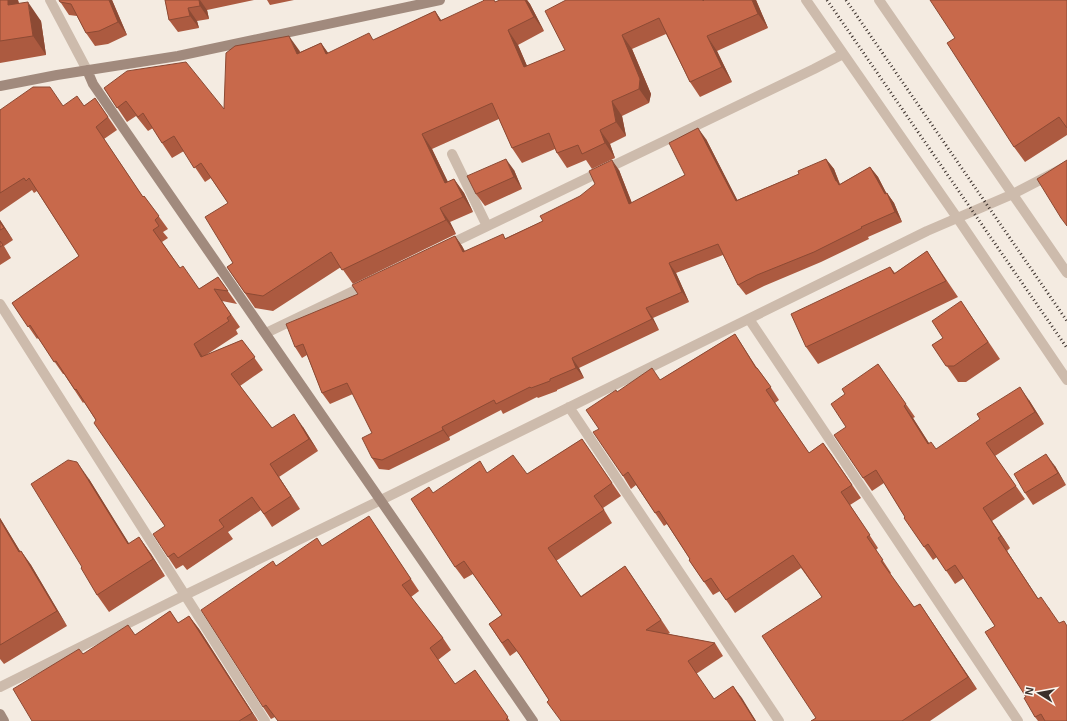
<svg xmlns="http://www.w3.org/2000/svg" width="1067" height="721" viewBox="0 0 1067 721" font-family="Arial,sans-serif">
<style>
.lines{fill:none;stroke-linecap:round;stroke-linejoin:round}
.street{stroke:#cdbbac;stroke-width:10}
.secondary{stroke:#a18a7d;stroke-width:10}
.rail{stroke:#3b302b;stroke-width:3;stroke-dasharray:1 3;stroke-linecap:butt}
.wall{fill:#ac5a40}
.shaded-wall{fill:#8c4a34}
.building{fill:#c8694b;stroke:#8c4a34}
</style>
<rect width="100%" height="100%" fill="#f4ebe1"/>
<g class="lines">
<path class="street" d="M 50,0 L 87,70
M 806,0 L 958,219 L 1067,380
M 879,0 L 1067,273
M 452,154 L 487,226
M 446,246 L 814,69 L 843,54
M 0,304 L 265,721
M 749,319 L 1018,721
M 266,333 L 366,285
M 569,407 L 779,721
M 0,687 L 185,595 L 381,500 L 927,231 L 1013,194 L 1067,166"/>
<path class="secondary" d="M 87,70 L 93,84 L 533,721
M 0,86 L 57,75 L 178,56 L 440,0
M 0,714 L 4,721"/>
<path class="rail" d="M 827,0 L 1067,348
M 846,0 L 1067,321"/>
</g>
<path class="wall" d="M 0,0 L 18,0 L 19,3 L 41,21 L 46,55 L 0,63 Z
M 59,0 L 112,0 L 127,35 L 108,44 L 95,46 L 86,33 L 77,16 L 69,15 Z
M 165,0 L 254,0 L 207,10 L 209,19 L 197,21 L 199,28 L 178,32 L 169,20 Z
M 267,0 L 294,0 L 270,5 Z
M 500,0 L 527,0 L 530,4 L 544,31 L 518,45 L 527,66 L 565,50 L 566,0 L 756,0 L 768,28 L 717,51 L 732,82 L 700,97 L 690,82 L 666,34 L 632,49 L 651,94 L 649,103 L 622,116 L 626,136 L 610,144 L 615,158 L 592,169 L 586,160 L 567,168 L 557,153 L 555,149 L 522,163 L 512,148 L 499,119 L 432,149 L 448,182 L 454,179 L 464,193 L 473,212 L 450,222 L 456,234 L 353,284 L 341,267 L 273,311 L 255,308 L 227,267 L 233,263 L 228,203 L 211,178 L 205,182 L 184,151 L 172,158 L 162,143 L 153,128 L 148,131 L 136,116 L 127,122 L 104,88 L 224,109 L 299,50 L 300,52 L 321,43 L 328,53 L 374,40 L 435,11 L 441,20 Z
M 1067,0 L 1067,135 L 1025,162 L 1014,147 L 955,38 Z
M 95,98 L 117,130 L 104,139 L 143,197 L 144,196 L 168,229 L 163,232 L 168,238 L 162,242 L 180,268 L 199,289 L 218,277 L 237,304 L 222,301 L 240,327 L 236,330 L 238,334 L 206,355 L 242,340 L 263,370 L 240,386 L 272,428 L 303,427 L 318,451 L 279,477 L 300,509 L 272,527 L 261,510 L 228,532 L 233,539 L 187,570 L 183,565 L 176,569 L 168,557 L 165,526 L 84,402 L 83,403 L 64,374 L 63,374 L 38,338 L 37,339 L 12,303 L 79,256 L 37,191 L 34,193 L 32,190 L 0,212 L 0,110 L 84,106 Z
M 706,139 L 737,200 L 799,174 L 826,159 L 834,169 L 840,184 L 870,167 L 878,177 L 886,193 L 887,193 L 894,203 L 902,222 L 868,237 L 869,239 L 821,262 L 764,286 L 746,295 L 738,285 L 723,255 L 676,273 L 689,302 L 653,318 L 659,330 L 579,368 L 584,378 L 557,390 L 557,391 L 538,398 L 537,397 L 503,414 L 501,410 L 449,437 L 450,440 L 389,470 L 379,469 L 372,458 L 372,433 L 353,394 L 330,404 L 322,393 L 307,355 L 302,358 L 295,347 L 358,294 L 455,236 L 462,246 L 465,251 L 506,238 L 543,221 L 619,170 L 632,203 L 685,175 Z
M 514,170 L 522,189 L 485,206 L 476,194 Z
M 0,220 L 13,240 L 4,246 L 11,258 L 0,265 Z
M 927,251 L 958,297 L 818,364 L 806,347 L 890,267 L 895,273 Z
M 961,301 L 1000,359 L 966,382 L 958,382 L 932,345 L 943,338 Z
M 735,334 L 757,368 L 766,380 L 779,400 L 775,403 L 809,453 L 823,443 L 832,455 L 861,498 L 850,505 L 878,548 L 876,550 L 891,573 L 890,574 L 914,607 L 920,604 L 977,689 L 930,721 L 811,721 L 816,718 L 822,597 L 801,568 L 735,613 L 720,591 L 713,595 L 689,560 L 690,559 L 667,524 L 664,526 L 636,485 L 631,489 L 623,476 L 599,429 L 617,392 L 660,380 Z
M 878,364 L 915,417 L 913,418 L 929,443 L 936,449 L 1029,400 L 1044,424 L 995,456 L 1025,499 L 992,521 L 1010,548 L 1007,551 L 1038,599 L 1050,609 L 1067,721 L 1038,721 L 1035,717 L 995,626 L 964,578 L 955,584 L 937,557 L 933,560 L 924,547 L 884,483 L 872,491 L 863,478 L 846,427 L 845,394 Z
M 582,439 L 621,496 L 603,508 L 612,523 L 556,561 L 581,596 L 625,566 L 670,633 L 668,634 L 715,643 L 723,656 L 696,674 L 714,699 L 733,686 L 756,721 L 561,721 L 549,700 L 517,651 L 510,656 L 489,624 L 502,615 L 473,574 L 464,579 L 455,567 L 433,493 L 488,473 L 527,474 Z
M 1055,466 L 1066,485 L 1033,505 L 1025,493 Z
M 89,479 L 129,544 L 139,537 L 151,554 L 165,576 L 109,612 L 97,595 L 82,567 Z
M 0,518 L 20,551 L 21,551 L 31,565 L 67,626 L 4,664 L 0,659 Z
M 377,528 L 419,591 L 411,597 L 443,638 L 451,650 L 438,660 L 455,684 L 475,670 L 510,721 L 278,721 L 275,717 L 271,719 L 263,707 L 276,566 L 322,546 Z
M 170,611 L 178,623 L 189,616 L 199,629 L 258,721 L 32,721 L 83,654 L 135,635 Z"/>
<path class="shaded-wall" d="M 8,0 L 18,0 L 22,24 L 8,5 Z
M 109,0 L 112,0 L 127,35 L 118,22 Z
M 199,0 L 200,0 L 207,10 L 209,19 L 200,6 Z
M 525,0 L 527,0 L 530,4 L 544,31 L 534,17 Z
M 752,0 L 756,0 L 768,28 L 758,14 Z
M 28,2 L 41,21 L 46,55 L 33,36 Z
M 188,8 L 197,21 L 199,28 L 190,16 Z
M 435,11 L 445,26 L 440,21 Z
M 508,30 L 518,45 L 534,82 L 524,67 Z
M 622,35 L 632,49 L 651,94 L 649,103 L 639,89 Z
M 289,36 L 299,50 L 307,68 L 297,54 Z
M 707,36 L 717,51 L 732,82 L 722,67 Z
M 321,43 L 331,57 L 326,54 Z
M 612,101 L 622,116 L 626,136 L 616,122 Z
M 698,128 L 706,139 L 743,211 L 736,201 Z
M 600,130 L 610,144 L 615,158 L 605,143 Z
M 422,134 L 432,149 L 455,197 L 445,183 Z
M 506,159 L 514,170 L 522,189 L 514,177 Z
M 826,159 L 834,169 L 840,185 L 844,191 L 836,181 Z
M 612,160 L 619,170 L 636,214 L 629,204 Z
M 870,167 L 878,177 L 890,200 L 887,193 L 894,203 L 902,222 L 895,212 Z
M 454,179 L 464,193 L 473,212 L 463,197 Z
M 440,208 L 450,222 L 456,234 L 446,220 Z
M 0,220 L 13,240 L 4,228 L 0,222 Z
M 455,236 L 462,246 L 470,263 L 463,252 Z
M 669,263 L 676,273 L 689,302 L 682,292 Z
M 646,308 L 653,318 L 659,330 L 652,319 Z
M 194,344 L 203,357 L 201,357 Z
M 572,358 L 579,368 L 584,378 L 576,368 Z
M 1020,387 L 1029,400 L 1044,424 L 1035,412 Z
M 904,406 L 913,418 L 937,456 L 928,444 Z
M 294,414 L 303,427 L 318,451 L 309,439 Z
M 442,427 L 449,437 L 450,440 L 443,430 Z
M 1046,454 L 1055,466 L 1066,485 L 1058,473 Z
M 77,462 L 89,479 L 140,561 L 128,544 Z
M 270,464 L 279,477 L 300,509 L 291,496 Z
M 983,508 L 992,521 L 1010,548 L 1001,536 Z
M 0,518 L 29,566 L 19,552 L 0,520 Z
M 139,537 L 151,554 L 165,576 L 153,559 Z
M 998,538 L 1007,551 L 1047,612 L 1038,599 Z
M 21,551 L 31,565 L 67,626 L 57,611 Z
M 625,566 L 634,579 L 670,633 L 661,620 Z
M 920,604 L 928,616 L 977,689 L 968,677 Z
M 189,616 L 199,629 L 258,721 L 252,713 Z
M 733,686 L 742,698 L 756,721 L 755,721 Z"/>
<path class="building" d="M 0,0 L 8,0 L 8,5 L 28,2 L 33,36 L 0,41 Z
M 59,0 L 109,0 L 118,22 L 99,31 L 86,33 L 71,4 L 60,2 Z
M 165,0 L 199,0 L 200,6 L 188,8 L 190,16 L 169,20 Z
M 484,0 L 494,0 L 495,2 L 500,0 L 525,0 L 534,17 L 508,30 L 524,67 L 565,50 L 545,11 L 566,0 L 703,0 L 703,1 L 704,0 L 752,0 L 758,14 L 707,36 L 722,67 L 690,82 L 659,18 L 622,35 L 640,79 L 639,89 L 612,101 L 616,122 L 600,130 L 605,143 L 582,154 L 578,145 L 557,153 L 549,133 L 512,148 L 492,103 L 422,134 L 445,183 L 454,179 L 463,197 L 440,208 L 446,220 L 342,270 L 331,252 L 263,296 L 245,293 L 227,267 L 233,263 L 205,217 L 228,203 L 201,163 L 194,168 L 174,136 L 162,143 L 143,113 L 138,117 L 126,101 L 117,108 L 104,88 L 127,71 L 186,62 L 224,109 L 226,53 L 235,46 L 289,36 L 297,54 L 321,43 L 326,54 L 369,33 L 373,40 L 435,11 L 440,21 L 483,1 Z
M 930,0 L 1067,0 L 1067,128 L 1059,117 L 1014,147 L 947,43 L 955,38 Z
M 33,87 L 50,87 L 63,106 L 77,96 L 84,106 L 95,98 L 108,117 L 96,127 L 143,197 L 144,196 L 159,216 L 155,220 L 159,226 L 153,230 L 180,268 L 183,266 L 199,289 L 218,277 L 228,291 L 214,289 L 231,315 L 227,318 L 229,321 L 194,344 L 201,357 L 242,340 L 255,357 L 231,374 L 272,428 L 294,414 L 309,439 L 270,464 L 291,496 L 264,514 L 252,497 L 219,520 L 224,527 L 178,558 L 174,553 L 168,557 L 153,534 L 165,526 L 94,423 L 96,420 L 76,389 L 75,390 L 56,361 L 54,362 L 30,325 L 28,327 L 12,303 L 79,256 L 29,178 L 26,181 L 24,178 L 0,193 L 0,110 Z
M 698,128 L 736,201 L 799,174 L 798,171 L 826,159 L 836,181 L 837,181 L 839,185 L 870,167 L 885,194 L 887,193 L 895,212 L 861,227 L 862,228 L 814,252 L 757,275 L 738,285 L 718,244 L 669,263 L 682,292 L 646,308 L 652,319 L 572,358 L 576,368 L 550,379 L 550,381 L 531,388 L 530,387 L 496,404 L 494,400 L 442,427 L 443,430 L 382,460 L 372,458 L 362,438 L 372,433 L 347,383 L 322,393 L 303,344 L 295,347 L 286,324 L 358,294 L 352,285 L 455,236 L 463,252 L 503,234 L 505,239 L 543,221 L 540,216 L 580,196 L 595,184 L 589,171 L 612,160 L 629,204 L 685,175 L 669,143 Z
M 506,159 L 514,177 L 476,194 L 467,176 Z
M 1067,160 L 1067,226 L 1061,218 L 1037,179 Z
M 0,222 L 4,228 L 0,230 Z
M 0,241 L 3,245 L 0,247 Z
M 927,251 L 946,281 L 806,347 L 791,314 L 890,267 L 894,274 Z
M 961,301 L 988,342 L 954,366 L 946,366 L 932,345 L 943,338 L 932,321 Z
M 735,334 L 756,368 L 757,368 L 771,387 L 766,390 L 809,453 L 823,443 L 852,485 L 841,492 L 870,535 L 867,537 L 883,560 L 881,561 L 914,607 L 920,604 L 968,677 L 902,721 L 811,721 L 816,718 L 762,636 L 822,597 L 793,555 L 726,600 L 711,578 L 704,582 L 689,560 L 690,559 L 659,511 L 655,513 L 628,472 L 623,476 L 593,432 L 599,429 L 586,410 L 616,390 L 617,392 L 652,368 L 660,380 Z
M 878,364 L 906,404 L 904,406 L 928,444 L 931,442 L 936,449 L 980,419 L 977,414 L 1020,387 L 1035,412 L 986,443 L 1016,486 L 983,508 L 1001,536 L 998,538 L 1038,599 L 1041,597 L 1059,623 L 1064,621 L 1067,626 L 1067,721 L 1045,721 L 1041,714 L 1035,717 L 1024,698 L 1026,697 L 985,632 L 995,626 L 955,565 L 946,571 L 928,544 L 924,547 L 904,518 L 905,517 L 876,470 L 863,478 L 834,435 L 846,427 L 831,404 L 845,394 L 842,389 Z
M 582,439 L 612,483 L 594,496 L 604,510 L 548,548 L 581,597 L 625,566 L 661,620 L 646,630 L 715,643 L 688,661 L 714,699 L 733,686 L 755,721 L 561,721 L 547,702 L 549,700 L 520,655 L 508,639 L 502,643 L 489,624 L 502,615 L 464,561 L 455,567 L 411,499 L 429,487 L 433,493 L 480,461 L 487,473 L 513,455 L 527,474 Z
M 1046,454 L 1058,473 L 1025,493 L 1014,474 Z
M 68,460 L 77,462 L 128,544 L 139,537 L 153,559 L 97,595 L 81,568 L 82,567 L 31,484 Z
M 369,516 L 411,579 L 402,585 L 443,638 L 430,648 L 455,684 L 475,670 L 508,717 L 506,719 L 508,721 L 278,721 L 266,705 L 263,707 L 201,610 L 273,561 L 276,566 L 317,538 L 322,546 Z
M 0,520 L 19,552 L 21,551 L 57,611 L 0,645 Z
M 170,611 L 178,623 L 189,616 L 252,713 L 239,721 L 32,721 L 13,689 L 79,649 L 83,654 L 128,625 L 135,635 Z"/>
<g transform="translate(1039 693) rotate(281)" stroke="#fbf5ee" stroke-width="3" paint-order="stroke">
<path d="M0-3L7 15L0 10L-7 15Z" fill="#3b302b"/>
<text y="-6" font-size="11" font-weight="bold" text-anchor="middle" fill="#3b302b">N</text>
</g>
</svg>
